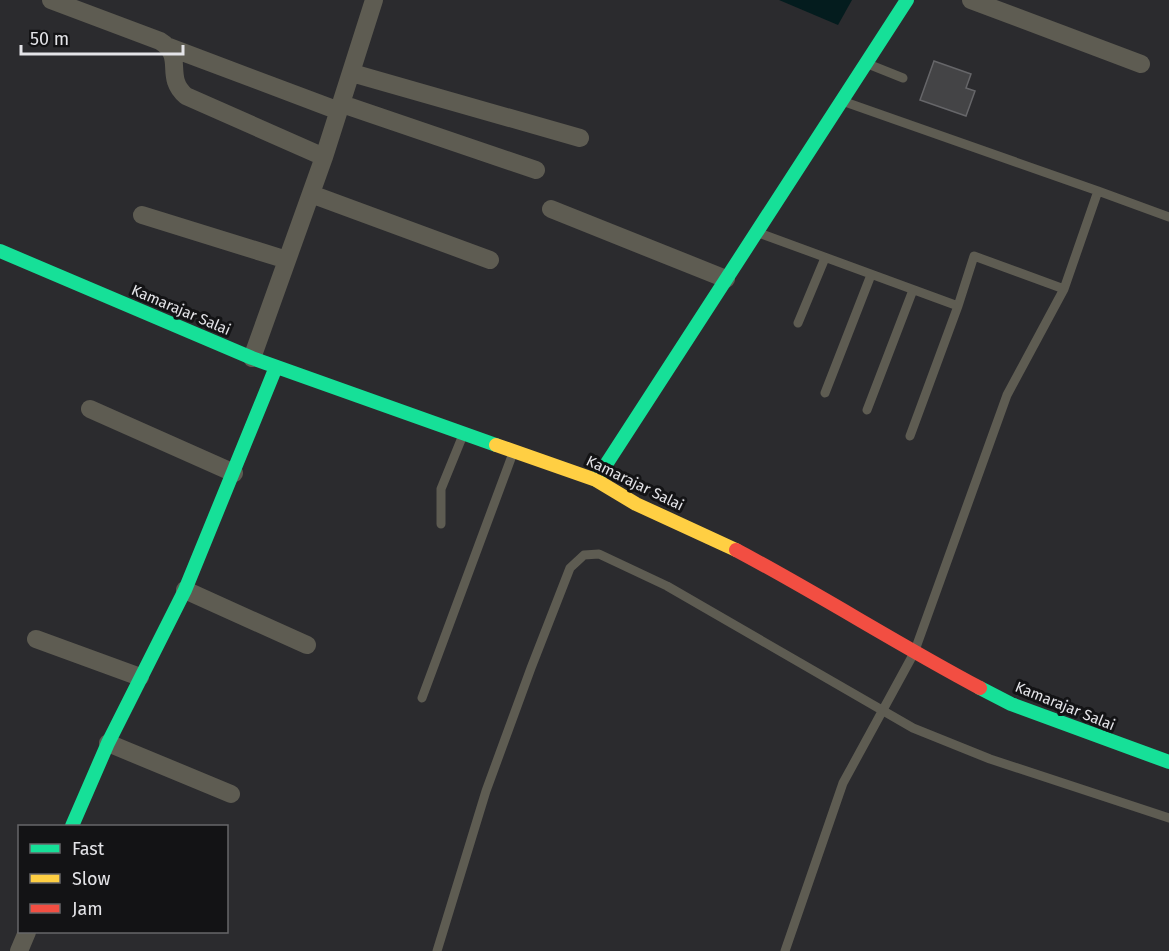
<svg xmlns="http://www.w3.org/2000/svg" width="1169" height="951" viewBox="0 0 1169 951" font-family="'Fira Sans',sans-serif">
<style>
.water{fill:#041c1e}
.building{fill:#444446;stroke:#666669;stroke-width:1.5}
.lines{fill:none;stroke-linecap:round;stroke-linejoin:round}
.lane{stroke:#5e5c52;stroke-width:9}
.street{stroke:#5e5c52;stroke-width:18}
.fast{stroke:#16e098;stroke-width:14}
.slow{stroke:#ffcf43;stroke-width:14}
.jam{stroke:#f24e42;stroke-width:14}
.labels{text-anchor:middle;stroke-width:6;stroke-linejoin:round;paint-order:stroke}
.street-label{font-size:15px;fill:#e4e4e8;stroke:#131315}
</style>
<rect width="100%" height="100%" fill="#2b2b2e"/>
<path class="water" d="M 779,0 L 852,0 L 838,25 Z"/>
<path class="building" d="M 934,61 L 971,74 L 966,88 L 975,91 L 966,116 L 920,100 Z"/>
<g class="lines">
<path class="lane" d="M 868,64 L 903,78
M 1098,191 L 1169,217
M 759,233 L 958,306 L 974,256 L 1064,289
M 798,323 L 825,258
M 825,393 L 871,275
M 867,410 L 913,290
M 910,436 L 958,306
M 441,524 L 441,489 L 463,435
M 422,698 L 513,453
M 437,951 L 486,791 L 531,668 L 570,568 L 584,555 L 599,554 L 667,586 L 913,728 L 990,759 L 1169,818
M 785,951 L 843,783 L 914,653 L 1007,395 L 1064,289 L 1098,191 L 845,102"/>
<path class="street" d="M 51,0 L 160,41 C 186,57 163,76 186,96 L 324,157 L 374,0
M 971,0 L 1141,64
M 169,47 L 339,111
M 352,73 L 580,138
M 342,104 L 536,170
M 311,194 L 490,260
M 551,209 L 726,279
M 142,215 L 287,260
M 252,358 L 324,157
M 90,409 L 234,473
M 185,590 L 307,645
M 36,639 L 140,677
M 108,743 L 231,794
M 19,951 L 27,932"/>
<path class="fast" d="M 0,251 L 252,358 L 496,445
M 596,480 L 907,0
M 980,688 L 1011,704 L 1169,762
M 72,826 L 108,743 L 185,590 L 276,367"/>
<path class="slow" d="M 496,445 L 596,480 L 636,504 L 736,550"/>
<path class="jam" d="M 736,550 C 819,594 897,644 980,688"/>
</g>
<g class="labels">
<g class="street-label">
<text transform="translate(181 310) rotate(23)" y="5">Kamarajar Salai</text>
<text transform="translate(635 483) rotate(26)" y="5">Kamarajar Salai</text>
<text transform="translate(1065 706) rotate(22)" y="5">Kamarajar Salai</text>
</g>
</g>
<rect x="18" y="825" width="210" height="108" fill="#131315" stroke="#676769" stroke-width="1.5"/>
<rect x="30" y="844" width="30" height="9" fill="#16e098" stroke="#676769" stroke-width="1.5"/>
<text x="72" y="855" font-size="18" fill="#e4e4e8">Fast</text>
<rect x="30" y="874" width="30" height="9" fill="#ffcf43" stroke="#676769" stroke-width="1.5"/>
<text x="72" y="885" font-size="18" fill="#e4e4e8">Slow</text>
<rect x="30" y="904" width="30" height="9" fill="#f24e42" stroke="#676769" stroke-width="1.5"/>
<text x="72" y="915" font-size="18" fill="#e4e4e8">Jam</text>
<path d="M21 45v9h162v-9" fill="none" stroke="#e4e4e8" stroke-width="3"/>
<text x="30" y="45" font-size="18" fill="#e4e4e8" stroke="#131315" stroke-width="4.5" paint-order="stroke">50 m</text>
</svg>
